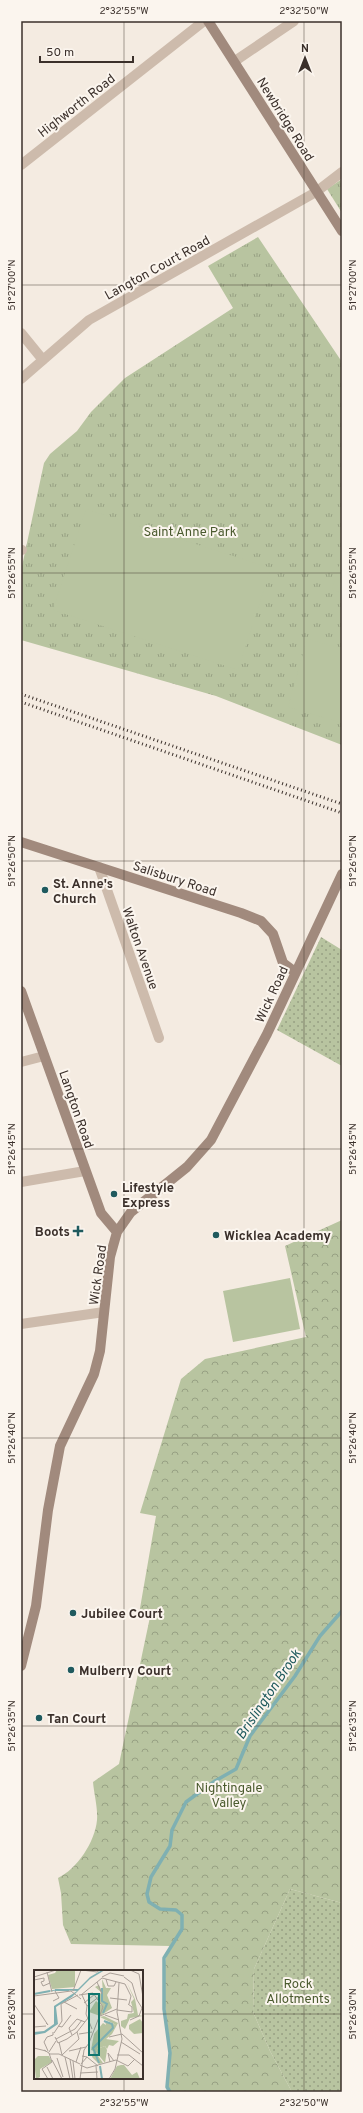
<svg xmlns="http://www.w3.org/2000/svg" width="363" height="2113" viewBox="0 0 363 2113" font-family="Overpass,sans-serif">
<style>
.grass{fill:url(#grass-dots)}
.forest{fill:url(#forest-crowns)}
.park{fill:url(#park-tufts)}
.pitch{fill:#b8c4a0}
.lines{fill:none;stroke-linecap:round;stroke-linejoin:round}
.stream{stroke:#7fb0b2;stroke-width:3.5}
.street{stroke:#cdbbac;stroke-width:10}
.secondary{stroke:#a18a7d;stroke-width:10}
.rail{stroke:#3b302b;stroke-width:3;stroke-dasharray:1 3;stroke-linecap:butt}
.ticks{fill:none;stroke:#3b302b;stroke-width:1;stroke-opacity:0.45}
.poi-dot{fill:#1f5a5e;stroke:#fbf5ee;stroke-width:1.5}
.labels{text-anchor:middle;stroke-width:4;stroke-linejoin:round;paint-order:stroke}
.street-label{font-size:13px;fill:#3b302b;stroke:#fbf5ee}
.park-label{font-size:13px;fill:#4a5a2e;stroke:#fbf5ee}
.poi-label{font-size:13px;font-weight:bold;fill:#3b302b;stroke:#fbf5ee;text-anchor:start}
.water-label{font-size:14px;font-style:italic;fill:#1f5a5e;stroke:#fbf5ee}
.inset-river{fill:none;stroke:#7fb0b2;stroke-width:2}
.inset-road{fill:none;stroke:#aaa098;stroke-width:1}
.view{fill:#0f766e;fill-opacity:0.15;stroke:#0f766e;stroke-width:2}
.inset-edge{fill:none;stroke:#3b302b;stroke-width:2}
.neatline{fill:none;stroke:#3b302b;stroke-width:1.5}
.ticks-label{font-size:10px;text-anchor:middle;fill:#3b302b}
</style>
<defs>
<pattern id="grass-dots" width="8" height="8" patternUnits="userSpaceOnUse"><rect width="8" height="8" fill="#b8c4a0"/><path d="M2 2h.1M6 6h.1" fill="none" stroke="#97a083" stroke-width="1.8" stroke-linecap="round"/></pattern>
<pattern id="forest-crowns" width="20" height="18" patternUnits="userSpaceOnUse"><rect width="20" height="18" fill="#b8c4a0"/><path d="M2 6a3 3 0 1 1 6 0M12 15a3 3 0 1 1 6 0" fill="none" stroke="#97a083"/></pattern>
<pattern id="park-tufts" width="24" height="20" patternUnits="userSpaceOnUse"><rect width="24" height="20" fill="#b8c4a0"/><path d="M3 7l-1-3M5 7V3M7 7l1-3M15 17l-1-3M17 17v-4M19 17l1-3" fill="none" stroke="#97a083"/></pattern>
</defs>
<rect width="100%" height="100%" fill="#f4ebe1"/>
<path class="grass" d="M 321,937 L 342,950 L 342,1066 L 277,1030 Z
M 290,1889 L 342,1903 L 342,2092 L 292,2092 L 270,2051 L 253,2012 L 254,1969 Z"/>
<path class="forest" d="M 342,1220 L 342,1903 L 290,1889 L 254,1969 L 253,2012 L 270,2051 L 292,2092 L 170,2092 C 164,2081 170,2065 170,2053 C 169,2018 156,1979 170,1946 L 71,1944 L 63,1925 L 61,1893 L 58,1878 C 77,1869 95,1842 97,1820 C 98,1808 94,1794 93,1782 L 119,1764 L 150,1617 L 139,1614 L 156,1516 L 140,1513 L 181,1379 L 205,1359 L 306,1337 L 285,1246 Z"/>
<path class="park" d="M 342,179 L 342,213 L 327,189 Z
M 258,237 L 342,362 L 342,745 L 216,696 L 21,640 L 21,571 L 44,463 L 50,454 L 77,431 L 91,412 L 125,378 L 233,308 L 208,266 Z"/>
<path class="pitch" d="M 86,509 L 271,568 L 238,670 L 53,610 Z
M 342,555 L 342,593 L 332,590 Z
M 307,639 L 342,649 L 342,723 L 288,707 Z
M 290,1278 L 300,1329 L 233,1342 L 223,1291 Z"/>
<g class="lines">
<path class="stream" d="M 170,2092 L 167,2087 L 170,2053 L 164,2009 L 164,1958 L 182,1929 L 182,1915 L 176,1910 L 160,1909 L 149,1902 L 147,1894 L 151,1877 L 170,1846 L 172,1830 L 186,1802 L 215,1781 L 236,1769 L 250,1736 L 295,1676 L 320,1636 L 342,1611"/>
<path class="street" d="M 235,61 L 294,21
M 21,165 L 204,21
M 21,333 L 43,360
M 21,379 L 89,320 L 316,192 L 342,172
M 21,550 L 22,550
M 99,867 L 159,1038
M 21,1062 L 44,1056
M 21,1182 L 85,1171
M 21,1324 L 104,1312"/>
<path class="secondary" d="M 208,21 L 342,231
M 21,842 L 241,913 L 261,921 L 273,934 L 283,963 L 295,972
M 21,991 L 101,1213 L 117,1232
M 21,1666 L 36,1606 L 48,1510 L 60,1446 L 94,1374 L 100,1351 L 110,1257 L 117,1232 L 131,1212 L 187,1167 L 211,1140 L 267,1034 L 342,874"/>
<path class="rail" d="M 21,694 L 342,804
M 21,702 L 342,813"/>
</g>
<path class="ticks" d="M 124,21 L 124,1971M 304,21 L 304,2092M 21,285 L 342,285M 21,573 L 342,573M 21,861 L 342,861M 21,1149 L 342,1149M 21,1438 L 342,1438M 21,1726 L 342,1726M 21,2014 L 35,2014M 142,2014 L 342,2014M 124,2078 L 124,2092"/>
<g class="poi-dot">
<circle cx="45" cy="890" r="4"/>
<circle cx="114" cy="1194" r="4"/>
<path d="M76 1225h4v4h4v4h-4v4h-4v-4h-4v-4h4z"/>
<circle cx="216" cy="1235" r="4"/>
<circle cx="73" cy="1613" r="4"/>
<circle cx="71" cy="1670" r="4"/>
<circle cx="39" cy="1718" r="4"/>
</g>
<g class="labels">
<g class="street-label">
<text transform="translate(76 105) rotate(-38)" y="5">Highworth Road</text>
<text transform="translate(286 119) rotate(58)" y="5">Newbridge Road</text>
<text transform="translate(157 267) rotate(-29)" y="5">Langton Court Road</text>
<text transform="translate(175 878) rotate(18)" y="5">Salisbury Road</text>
<text transform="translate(141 948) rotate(71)" y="5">Walton Avenue</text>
<text transform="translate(271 994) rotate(-65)" y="5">Wick Road</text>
<text transform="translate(77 1109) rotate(71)" y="5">Langton Road</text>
<text transform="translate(97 1275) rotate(-82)" y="5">Wick Road</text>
</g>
<g class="park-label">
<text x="190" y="536">Saint Anne Park</text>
<text x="229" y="1792">Nightingale<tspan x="229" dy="15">Valley</tspan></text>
<text x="298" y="1988">Rock<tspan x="298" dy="15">Allotments</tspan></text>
</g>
<g class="poi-label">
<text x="53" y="888">St. Anne's<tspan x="53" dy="15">Church</tspan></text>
<text x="122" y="1192">Lifestyle<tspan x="122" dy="15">Express</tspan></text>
<text x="70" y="1236" text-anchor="end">Boots</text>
<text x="224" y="1240">Wicklea Academy</text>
<text x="81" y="1618">Jubilee Court</text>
<text x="79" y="1675">Mulberry Court</text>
<text x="47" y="1723">Tan Court</text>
</g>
<g class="water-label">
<text transform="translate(268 1694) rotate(-56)" y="5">Brislington Brook</text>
</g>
</g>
<g transform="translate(34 1970)">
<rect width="109" height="109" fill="#f4ebe1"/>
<path d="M 71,76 L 73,80 L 71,93 L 62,82 L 63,79 ZM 87,95 L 90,95 L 98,105 L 103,102 L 106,109 L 76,109 L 83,96 Z" fill="#b8c4a0"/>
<path d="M 93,13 L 101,29 L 104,45 L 109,46 L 96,48 L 91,59 L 87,56 L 87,51 L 93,49 L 94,44 L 100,43 L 97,32 L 100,29 ZM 70,46 L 84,53 L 78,64 L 72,69 L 85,71 L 79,76 L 75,75 L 73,79 L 71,76 L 63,79 L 62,83 L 69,93 L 65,94 L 58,87 L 60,81 L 57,80 L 60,64 L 69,53 L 72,55 L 71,51 L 82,55 L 66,47 ZM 106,49 L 109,53 L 109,63 L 100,64 L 95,59 L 95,55 Z" fill="#b8c4a0"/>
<path d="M 23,0 L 41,0 L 41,17 L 18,19 L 14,5 L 21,3 ZM 68,9 L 72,18 L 77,18 L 73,25 L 78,38 L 66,46 L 55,42 L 62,31 L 68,36 L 64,29 L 67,22 L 61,17 L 65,15 L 69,24 ZM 4,86 L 15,86 L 18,92 L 6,99 L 6,107 L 2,109 L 0,90 Z" fill="#b8c4a0"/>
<path d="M 68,0 L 71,0 L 56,9 L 38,27 L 22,37 L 24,54 L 11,63 L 0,65 L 0,62 L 10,61 L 20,54 L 20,36 L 43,21 L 25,20 L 0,24 L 24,19 L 44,19 L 56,7 Z" fill="#7fb0b2"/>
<path class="inset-river" d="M 68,18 L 68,31 L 73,34 L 69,43M 21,20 L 35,20M 0,24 L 16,21M 65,93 L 59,78 L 79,58 L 78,54 L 70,51M 66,96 L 68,109"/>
<path class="inset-road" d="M 48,0 L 63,2 L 66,0M 96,0 L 105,4 L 109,27M 13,2 L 18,22M 0,7 L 22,0M 68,7 L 76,3 L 90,6M 90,7 L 98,13 L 103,30 L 108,38 L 105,46 L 96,50M 68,8 L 91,14 L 97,26 L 95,34M 72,9 L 74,16 L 80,16 L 82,12M 0,10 L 10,8 L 10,11 L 7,12M 7,12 L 9,16 L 16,13M 63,12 L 68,24M 39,21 L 47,0M 45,25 L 59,23 L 69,37 L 55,73 L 50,80 L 46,109M 47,25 L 68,8M 48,25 L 53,36M 0,26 L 37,21 L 47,29M 76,28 L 93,30M 19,31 L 25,28 L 21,21M 30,32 L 43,39M 50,33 L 61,24M 0,34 L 14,55 L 12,53M 83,40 L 98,42 L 98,37 L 94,34M 71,45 L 85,50M 66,46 L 83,39M 24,56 L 28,57 L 37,45M 0,57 L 12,56M 58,59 L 52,44 L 53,36 L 66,26M 20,63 L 28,51 L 27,34 L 44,25M 45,64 L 58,62M 38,65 L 35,58 L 43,49 L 51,52M 21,67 L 24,73 L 33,69 L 43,62 L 54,48M 75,67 L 88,64 L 109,83M 22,69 L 41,59 L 48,50M 25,72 L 28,85M 87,72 L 106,84M 0,78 L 12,81M 10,80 L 15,83 L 18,92M 14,81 L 10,72 L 13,67 L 19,65 L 19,62M 35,81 L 52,77M 15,82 L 22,71M 15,84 L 25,84 L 46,94M 28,85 L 45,69 L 43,62M 83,85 L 95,85 L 109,96M 31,87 L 36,109M 53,87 L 64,96M 23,88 L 29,107M 36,89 L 39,109M 18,90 L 28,109M 39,91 L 41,109M 42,92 L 47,77M 76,92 L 74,83 L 80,91M 47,94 L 53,87 L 48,86M 46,95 L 53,98 L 82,90 L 94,96 L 101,89M 62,96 L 63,109M 13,97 L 19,109M 46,103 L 64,102M 14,109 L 8,99 L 18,92M 75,109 L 81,99 L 88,69 L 83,42 L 85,13"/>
<path class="view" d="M 55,24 L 65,24 L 65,85 L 55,85 Z"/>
<rect width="109" height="109" class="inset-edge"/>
</g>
<rect width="363" height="2113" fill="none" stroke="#fbf5ee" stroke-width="44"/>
<g transform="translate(305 58)" stroke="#fbf5ee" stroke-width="3" paint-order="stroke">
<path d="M0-3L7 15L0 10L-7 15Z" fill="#3b302b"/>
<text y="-6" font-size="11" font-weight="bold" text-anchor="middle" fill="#3b302b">N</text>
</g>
<path d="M40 56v6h93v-6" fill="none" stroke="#3b302b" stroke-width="2"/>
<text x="46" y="56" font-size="12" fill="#3b302b" stroke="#fbf5ee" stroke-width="3" paint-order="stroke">50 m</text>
<rect x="22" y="22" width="319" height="2069" class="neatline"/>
<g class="ticks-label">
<text x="124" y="14">2°32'55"W</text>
<text x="304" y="14">2°32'50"W</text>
<text transform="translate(11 285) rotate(-90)" y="4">51°27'00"N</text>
<text transform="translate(352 285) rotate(-90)" y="4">51°27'00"N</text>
<text transform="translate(11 573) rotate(-90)" y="4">51°26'55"N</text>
<text transform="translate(352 573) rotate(-90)" y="4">51°26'55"N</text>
<text transform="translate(11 861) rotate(-90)" y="4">51°26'50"N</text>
<text transform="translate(352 861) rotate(-90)" y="4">51°26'50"N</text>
<text transform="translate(11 1149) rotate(-90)" y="4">51°26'45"N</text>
<text transform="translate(352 1149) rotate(-90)" y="4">51°26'45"N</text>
<text transform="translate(11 1438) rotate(-90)" y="4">51°26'40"N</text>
<text transform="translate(352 1438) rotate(-90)" y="4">51°26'40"N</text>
<text transform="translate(11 1726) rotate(-90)" y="4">51°26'35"N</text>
<text transform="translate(352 1726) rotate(-90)" y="4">51°26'35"N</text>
<text transform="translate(11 2014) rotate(-90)" y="4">51°26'30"N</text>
<text transform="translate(352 2014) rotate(-90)" y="4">51°26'30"N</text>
<text x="124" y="2106">2°32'55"W</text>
<text x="304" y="2106">2°32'50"W</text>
</g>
</svg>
